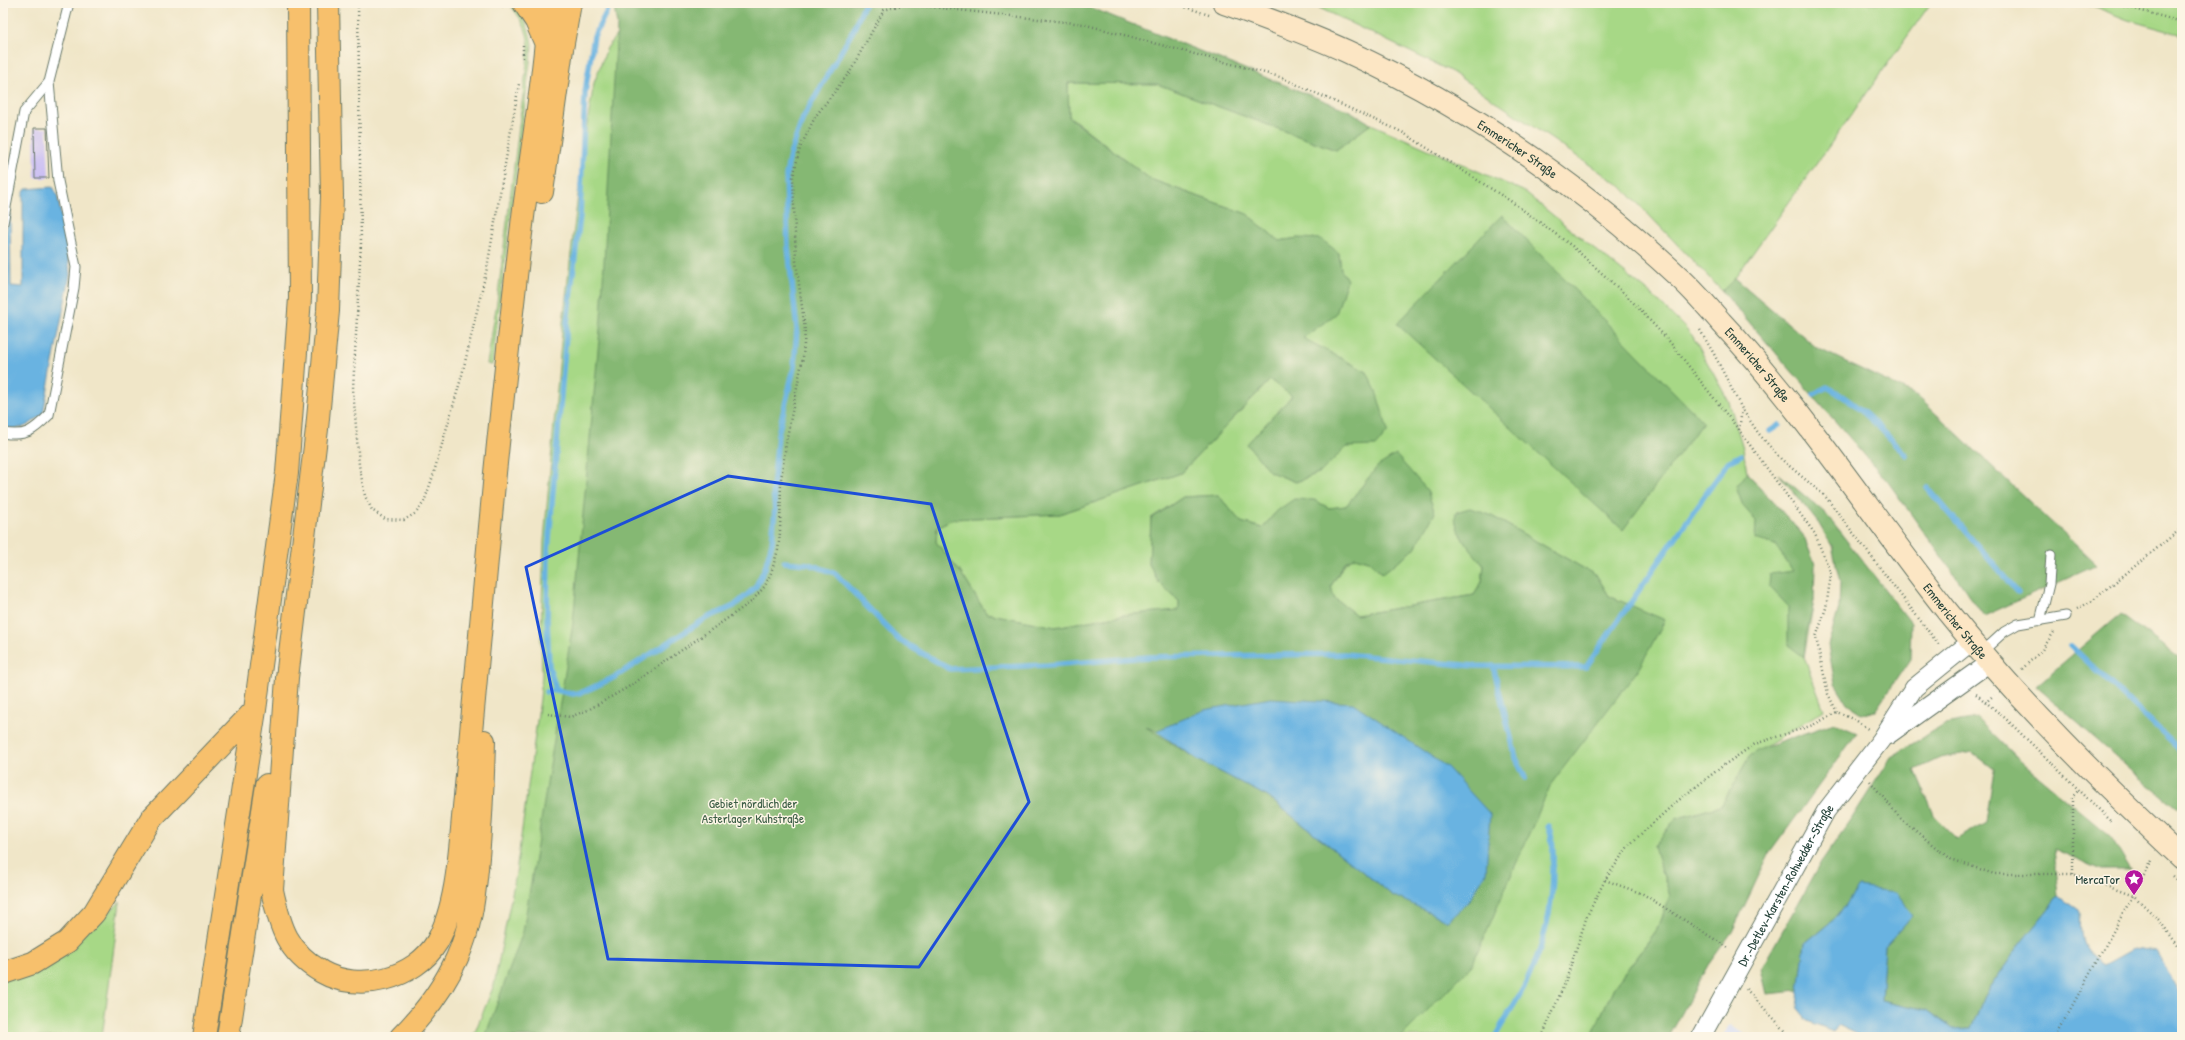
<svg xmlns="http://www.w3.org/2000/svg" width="2185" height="1040" viewBox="0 0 2185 1040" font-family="'Patrick Hand',sans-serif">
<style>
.built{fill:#d0daf9}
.green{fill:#a7d886;stroke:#638a5d}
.forest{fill:#85b873;stroke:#527a54;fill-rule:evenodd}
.water{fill:#69b3e1;stroke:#44788a}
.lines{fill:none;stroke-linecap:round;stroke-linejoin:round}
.stream{stroke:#69b3e1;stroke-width:5.5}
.building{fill:#beb0f7}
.service-casing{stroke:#687868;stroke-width:11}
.minor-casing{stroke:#687868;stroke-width:20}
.secondary-casing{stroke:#687868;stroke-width:24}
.motorway-casing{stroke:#687868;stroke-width:24}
.path{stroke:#687868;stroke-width:2.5;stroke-dasharray:1 3;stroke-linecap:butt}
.service{stroke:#fff;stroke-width:9}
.minor{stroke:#fff;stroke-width:18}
.secondary{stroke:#fce6c4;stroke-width:22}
.motorway{stroke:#f7c06c;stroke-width:22}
.marked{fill:none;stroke:#1d4ed8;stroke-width:3;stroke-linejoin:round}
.labels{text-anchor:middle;stroke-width:3;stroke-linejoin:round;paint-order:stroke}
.street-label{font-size:13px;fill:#1f3d34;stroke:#fcf5e5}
.park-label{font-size:13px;fill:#3a5c44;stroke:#fcf5e5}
.poi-label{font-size:13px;fill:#1f3d34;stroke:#fcf5e5;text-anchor:end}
</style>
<rect width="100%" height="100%" fill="#fcf5e5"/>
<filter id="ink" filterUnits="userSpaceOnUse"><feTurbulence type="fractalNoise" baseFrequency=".025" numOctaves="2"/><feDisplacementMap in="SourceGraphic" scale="8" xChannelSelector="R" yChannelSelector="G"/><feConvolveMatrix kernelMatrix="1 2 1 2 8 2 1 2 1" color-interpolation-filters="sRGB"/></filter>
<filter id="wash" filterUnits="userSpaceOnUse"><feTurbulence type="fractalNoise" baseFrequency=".012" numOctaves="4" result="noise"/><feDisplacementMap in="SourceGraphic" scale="16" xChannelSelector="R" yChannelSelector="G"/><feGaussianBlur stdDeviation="0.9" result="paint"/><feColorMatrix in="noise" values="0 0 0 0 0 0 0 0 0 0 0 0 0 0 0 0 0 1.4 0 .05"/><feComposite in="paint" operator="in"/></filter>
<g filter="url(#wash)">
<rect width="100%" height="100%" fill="#f0e6c8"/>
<path class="built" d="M 1730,1024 L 1750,1037 L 1723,1037 Z"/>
<path class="green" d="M 508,3 L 514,3 C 523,15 531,30 532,46 L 492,365 L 487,364 L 497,302 L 529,47 C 528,29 520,16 508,3 Z
M 1309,3 L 1931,3 L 1735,278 L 1722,291 L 1621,186 L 1452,72 Z
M 2085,3 L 2182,3 L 2182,35 L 2128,20 Z
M 634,10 L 921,658 L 1665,621 L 1609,596 L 1597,576 L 1497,519 L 1460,535 L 1484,566 L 1482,582 L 1474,595 L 1356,615 L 1334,598 L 1331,586 L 1346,562 L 1355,557 L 1369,561 L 1382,573 L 1378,466 L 1346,506 L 1329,508 L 1314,500 L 1277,511 L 1262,528 L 1241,522 L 1218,495 L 1183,497 L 1151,518 L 1149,564 L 1159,583 L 1179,601 L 1179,610 L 1123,615 L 1055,627 L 986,613 L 961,573 L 936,542 L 937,527 L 952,519 L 1060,514 L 1181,473 L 1270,380 L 1293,396 L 1247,444 L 1271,472 L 1296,482 L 1321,472 L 1346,447 L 1376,445 L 1367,372 L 1302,338 L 1317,325 L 1347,280 L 1341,270 L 1339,253 L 1298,238 L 1279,241 L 1247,214 L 1150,179 L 1069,116 L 1068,83 L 1157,84 L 1336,150 L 1371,124 L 1523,191 L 1653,296 L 1692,335 L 1729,402 L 1743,448 L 1747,473 L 1803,535 L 1814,601 L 1804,657 L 1824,710 L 1749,757 L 1721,806 L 1675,819 L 1654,847 L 1670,895 L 1656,931 L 1614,987 L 1591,1037 L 473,1037 L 494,985 L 516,873 L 540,699 L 542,674 L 541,634 L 544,541 L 562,331 L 584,143 L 594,83 L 607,48 Z
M 120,902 L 102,1037 L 3,1037 L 3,981 L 94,925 Z"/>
<path class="forest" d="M 613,3 L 1063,3 L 1084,5 L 1350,111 L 1371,124 L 1336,150 L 1157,84 L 1068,83 L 1069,117 L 1150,179 L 1247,214 L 1279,241 L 1298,238 L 1321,239 L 1339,253 L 1341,270 L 1347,280 L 1336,314 L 1303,338 L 1367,372 L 1376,391 L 1388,431 L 1376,446 L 1346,447 L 1321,472 L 1296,482 L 1270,472 L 1247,444 L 1292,396 L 1270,380 L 1181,473 L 1060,514 L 952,519 L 937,527 L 936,542 L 961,573 L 986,613 L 1055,627 L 1123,615 L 1179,610 L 1179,601 L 1159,583 L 1149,564 L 1151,519 L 1183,497 L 1218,495 L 1241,522 L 1262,528 L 1277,511 L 1294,499 L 1314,500 L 1329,508 L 1346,506 L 1378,466 L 1396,455 L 1427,490 L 1435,513 L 1415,548 L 1383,573 L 1369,561 L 1355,557 L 1345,562 L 1331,586 L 1334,598 L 1356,615 L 1474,595 L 1482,582 L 1484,566 C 1472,550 1452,533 1456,512 L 1470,508 L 1490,515 L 1597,576 L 1609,596 L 1665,620 L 1638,670 L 1551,784 L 1472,965 L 1401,1037 L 485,1037 L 523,932 L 573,623 L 601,318 L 617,25 ZM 1146,727 L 1156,731 L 1469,901 L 1392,895 L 1268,797 L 1198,760 Z
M 1502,215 L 1703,422 L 1623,530 L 1397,324 Z
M 1735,278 L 1817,348 L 1917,396 L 2097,565 L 1984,616 L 1888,482 L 1722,291 Z
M 1747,473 L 1803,535 L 1815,564 L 1814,601 L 1806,635 L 1804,657 L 1788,645 L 1788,606 L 1769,586 L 1770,574 L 1793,571 L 1775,545 L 1755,539 L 1756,521 L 1743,506 L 1736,487 Z
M 1779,474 L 1825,513 L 1911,623 L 1910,659 L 1875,711 L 1862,713 L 1847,703 L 1835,684 L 1828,645 L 1839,608 L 1840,582 L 1832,546 L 1819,524 Z
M 2120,614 L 2182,660 L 2182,811 L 2132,771 L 2036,686 Z
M 1976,718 L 2020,761 L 2111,837 L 2131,870 L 2102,870 L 2054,849 L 2059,896 L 2023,940 L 1984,996 L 1971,1028 L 1953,1029 L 1926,1010 L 1881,1000 L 1885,946 L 1913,915 L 1858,888 L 1838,916 L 1805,943 L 1799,991 L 1767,994 L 1761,969 L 1821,862 L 1852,818 L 1891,757 L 1945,724 ZM 1972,752 L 1994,769 L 1986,823 L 1957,839 L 1935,817 L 1915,770 L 1940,758 Z
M 1834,723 L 1857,733 L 1769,854 L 1732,932 L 1708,965 L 1669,1037 L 1591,1037 L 1614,987 L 1656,931 L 1670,895 L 1654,847 L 1675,819 L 1721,806 L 1749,757 L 1758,750 Z"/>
<path class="water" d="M 53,187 L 57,194 L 68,253 L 70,275 L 43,414 C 28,426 22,431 3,427 L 3,249 L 10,209 L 11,286 L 23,287 L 23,194 L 26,189 Z
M 1271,698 L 1353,703 L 1447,767 L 1490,814 L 1486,873 L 1469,901 L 1448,921 L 1392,895 L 1268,797 L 1198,760 L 1156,731 L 1204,710 Z
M 1858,887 L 1895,892 L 1913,915 L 1885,946 L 1881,1000 L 1926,1010 L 1953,1029 L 1971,1028 L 1984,996 L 2023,940 L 2059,896 L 2080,912 C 2081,940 2080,949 2104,965 L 2133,949 L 2156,952 L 2182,998 L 2182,1037 L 1863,1037 L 1838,1025 L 1833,1031 L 1808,1021 L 1797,1007 L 1805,943 L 1838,916 Z"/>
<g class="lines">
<path class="stream" d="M 1814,394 L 1827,387 C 1858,403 1882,430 1906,455
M 1770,431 L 1779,425
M 1927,487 L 2018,593
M 784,562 L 809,564 L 835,573 L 899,640 L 950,669 L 1048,665 L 1148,657 L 1344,654 L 1475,666 L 1586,667 L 1728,462 L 1741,455
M 2071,646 L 2182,752
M 1493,666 L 1516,758 L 1525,778
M 556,690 L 549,666 L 547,619 L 548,552 L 567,323 L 580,216 L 585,92 L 594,36 L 610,5 L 615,3
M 546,692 L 556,690 L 573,694 L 583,692 L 615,677 L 705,619 L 734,606 L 755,588 L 765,568 L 772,543 L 775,510 L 773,489 L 778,434 L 794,368 L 797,329 L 788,247 L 786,175 L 790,155 L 803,118 L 854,29 L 865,3
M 1495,1037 C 1505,1018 1518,1000 1527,981 C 1544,945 1553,907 1553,868 C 1553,853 1554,839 1548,826"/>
</g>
<g id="blocks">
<path class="building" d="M 34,128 L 47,128 L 49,178 L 35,178 Z"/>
</g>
</g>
<g filter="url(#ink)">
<use href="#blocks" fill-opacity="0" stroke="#687868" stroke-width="1"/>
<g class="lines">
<g class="service-casing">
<path id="service" d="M 3,223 L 24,112 L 49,82
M 3,433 C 26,437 33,431 49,415 L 74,288 L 76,267 L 58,181 L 49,82 L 69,3
M 2040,621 L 2049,584 L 2051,555
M 1981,653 L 2004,632 L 2018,624 L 2066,616"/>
</g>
<g class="minor-casing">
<g id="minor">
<path d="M 1888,735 L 1990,662"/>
<path id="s1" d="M 1701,1037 L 1826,811 L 1881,740 L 1914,688 L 1972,641"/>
</g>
</g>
<g class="secondary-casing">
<g id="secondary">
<path id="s2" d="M 1224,3 C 1265,18 1307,33 1346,51 C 1470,108 1582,186 1681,279 C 1695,292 1708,307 1721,322 C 1805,412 1871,515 1947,611 C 2018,700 2099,780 2182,858"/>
</g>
</g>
<g class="motorway-casing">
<path id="motorway" d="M 328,3 L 332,196 L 328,311 L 317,429 L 287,678 L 272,890 C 280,927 287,952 322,972 C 359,993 415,979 437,942 C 459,903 460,842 465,797 C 476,689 484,581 495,473 C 504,385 513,297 524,209 C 533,140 545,72 549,3
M 524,3 L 536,21 L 546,44
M 542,192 L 562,49 L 570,3
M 3,973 L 33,963 L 67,942 L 94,913 L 151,819 L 255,710
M 204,1037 L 255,710 L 287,473 L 300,298 L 298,3
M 228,1037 L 267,785
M 401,1037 C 424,1014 444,987 457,958 C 470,930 474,899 477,869 C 481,826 483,784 484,741"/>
</g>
<path class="path" d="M 358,3 L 361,243 L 353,389 L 359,465 L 365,496 L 372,510 L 385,519 L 404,520 L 416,513 L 424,502 L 432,479 L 462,375 L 487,268 L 519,84
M 500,3 L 504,7
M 1174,3 L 1209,15
M 2113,3 L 2182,22
M 523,58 L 523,45
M 1700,330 L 1714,354 L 1742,409 L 1759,434 L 1781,459 L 1825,496 L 1939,645
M 1739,430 L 1742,410
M 2077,609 L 2092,601 L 2182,528
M 2022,669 L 2042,650 L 2054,632
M 1976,694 L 2005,718 L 2112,822
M 1985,703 L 1994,695
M 548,714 L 570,717 L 588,710 L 630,686 L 751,602 L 765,586 L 771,573 L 778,550 L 780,533 L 781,479 L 787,437 L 803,357 L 805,330 L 796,261 L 793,177 L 800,148 L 815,117 L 849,73 L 884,10 L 905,4 L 1083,24 L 1280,77 L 1402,132 L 1512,202 L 1572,246 L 1628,297 L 1669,341 L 1739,430 L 1815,534 L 1831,574 L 1826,608 L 1816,637 L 1828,694 L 1837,712
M 1870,781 L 1900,818 L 1950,859 L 1994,874 L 2073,874 L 2134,896 L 2159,920 L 2182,951
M 2073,874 L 2073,795 L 2078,790
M 2172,876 L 2182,885
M 1605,880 L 1643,894 L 1730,949
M 1746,989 L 1791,1037
M 1542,1037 L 1566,980 L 1587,916 L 1605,880 L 1629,845 L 1675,803 L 1724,765 L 1755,744 L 1813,725 L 1837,712 L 1857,721 L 1868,729
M 2055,1037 L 2153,859"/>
<use href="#service" class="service"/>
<use href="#minor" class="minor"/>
<use href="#secondary" class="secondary"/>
<use href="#motorway" class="motorway"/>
</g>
</g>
<path class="marked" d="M 728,476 L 931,504 L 1029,802 L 919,967 L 608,959 L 526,567 Z"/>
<defs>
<g id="sight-pin" transform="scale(1)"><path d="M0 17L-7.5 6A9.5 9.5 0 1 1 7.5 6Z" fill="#b5179e" stroke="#fcf5e5"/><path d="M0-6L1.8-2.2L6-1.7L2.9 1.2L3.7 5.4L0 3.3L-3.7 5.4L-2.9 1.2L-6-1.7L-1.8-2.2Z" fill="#fff"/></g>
</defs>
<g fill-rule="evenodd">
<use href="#sight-pin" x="2134" y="879"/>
</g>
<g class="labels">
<g class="street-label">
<text dy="5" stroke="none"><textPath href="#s2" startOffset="329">Emmericher Straße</textPath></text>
<text dy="5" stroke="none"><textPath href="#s2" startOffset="653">Emmericher Straße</textPath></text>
<text dy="5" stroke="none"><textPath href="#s2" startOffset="977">Emmericher Straße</textPath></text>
<text dy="5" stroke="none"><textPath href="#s1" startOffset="174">Dr.-Detlev-Karsten-Rohwedder-Straße</textPath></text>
</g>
<g class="park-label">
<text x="753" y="808">Gebiet nördlich der<tspan x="753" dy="15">Asterlager Kuhstraße</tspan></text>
</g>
<g class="poi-label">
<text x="2120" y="884">MercaTor</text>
</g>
</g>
<rect width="2185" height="1040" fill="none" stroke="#fcf5e5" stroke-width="16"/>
</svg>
